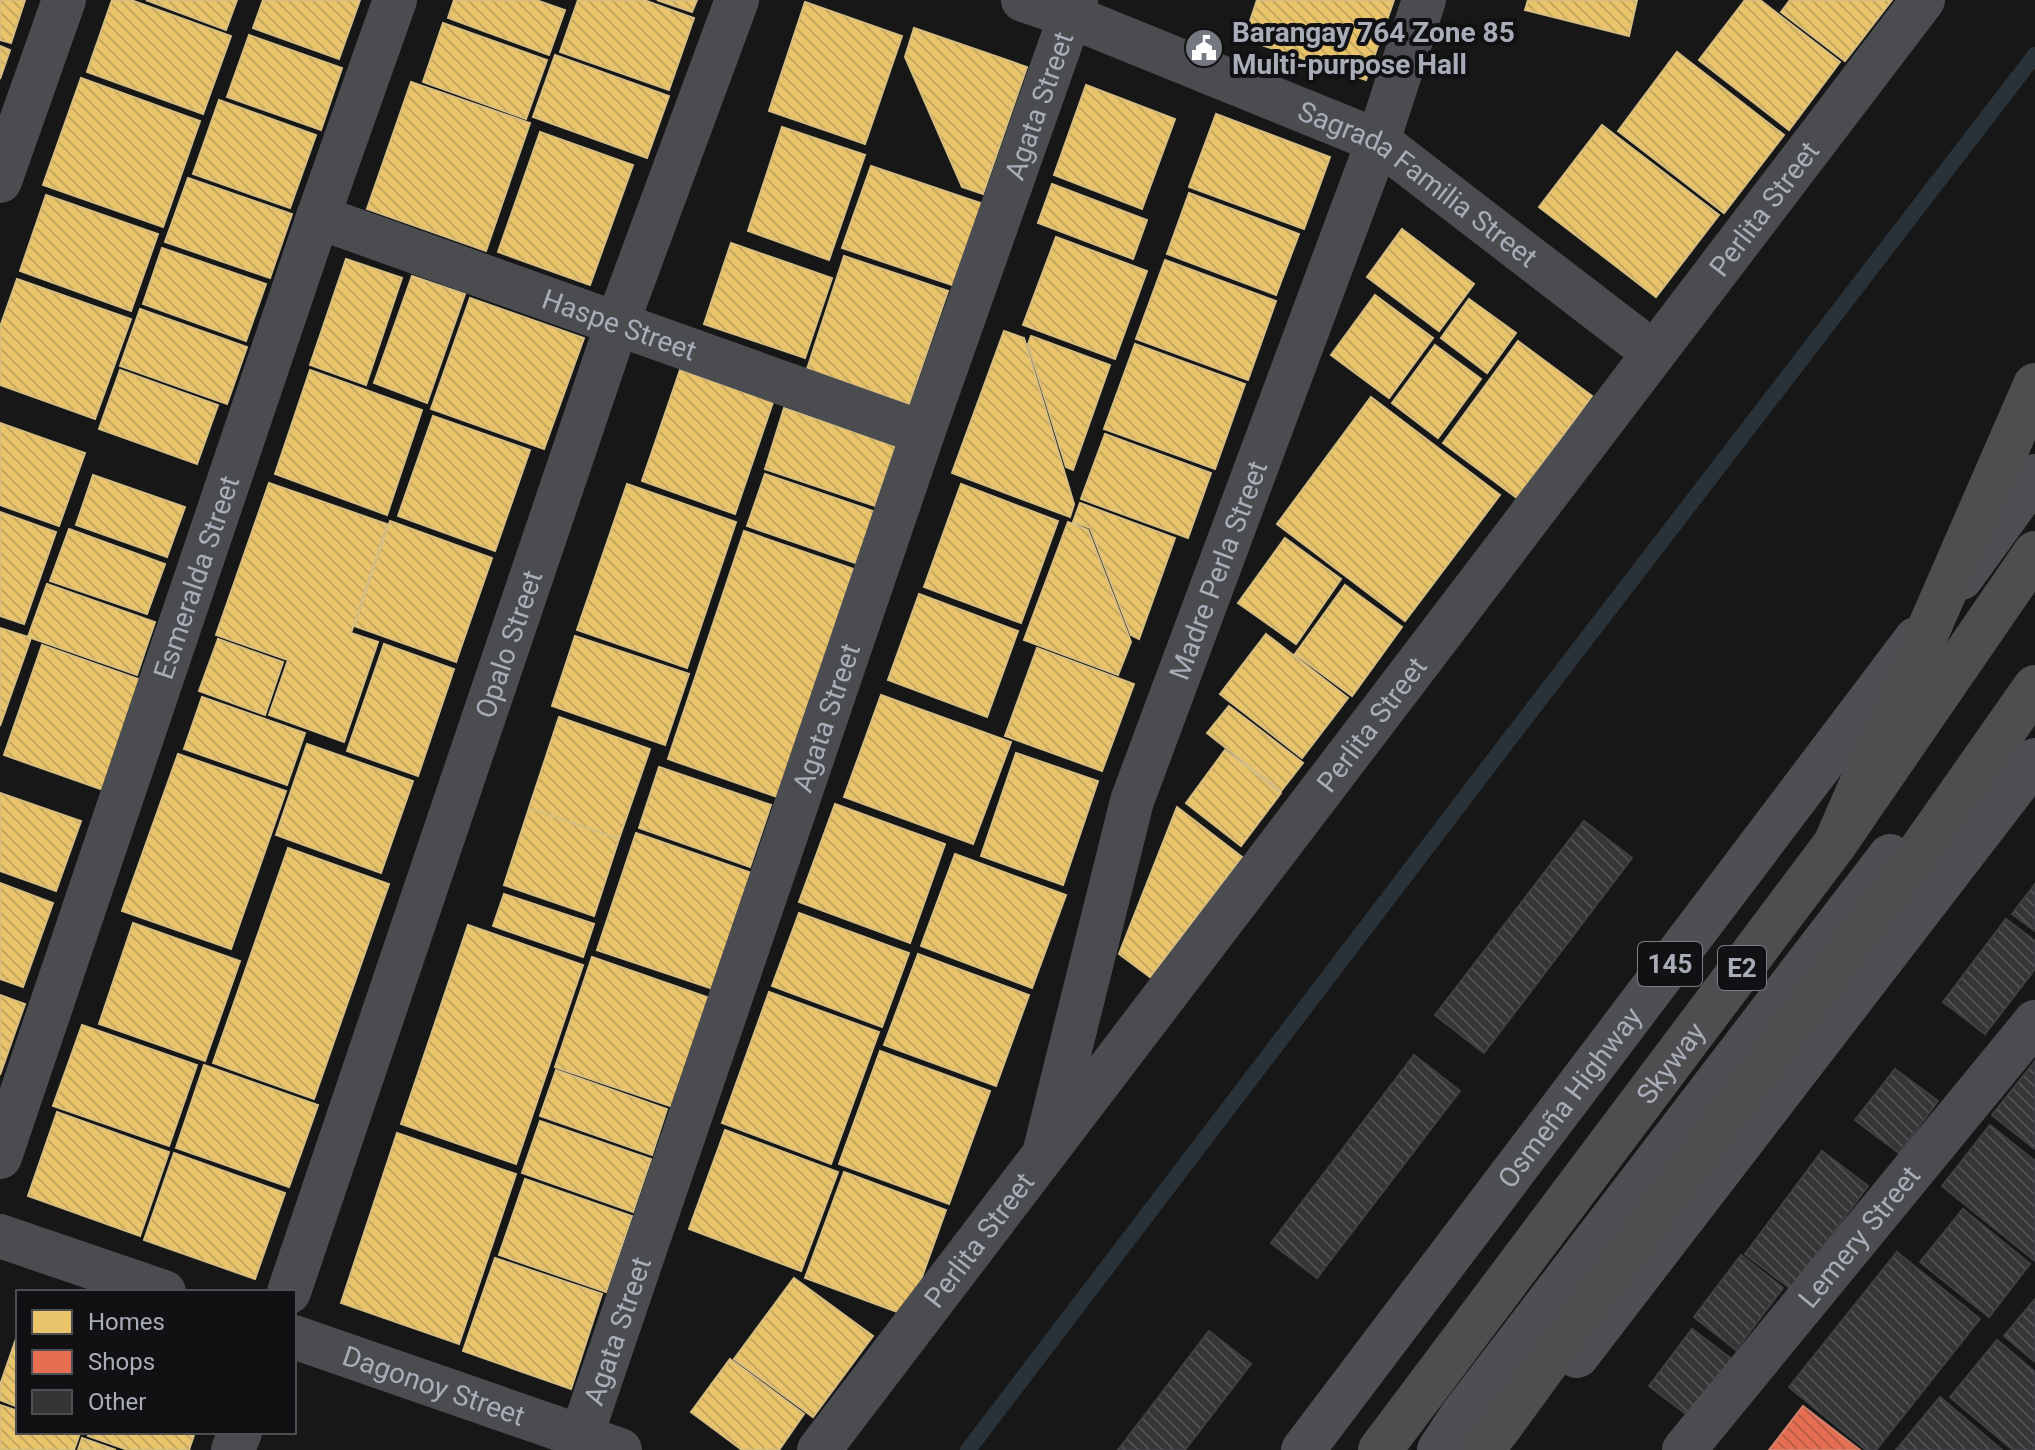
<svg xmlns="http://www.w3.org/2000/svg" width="2035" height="1450" viewBox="0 0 2035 1450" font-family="Roboto,sans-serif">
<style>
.homes{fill:url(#homes-back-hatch);stroke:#d6bd81;stroke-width:2}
.shops{fill:url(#shops-back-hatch);stroke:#d48270;stroke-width:2}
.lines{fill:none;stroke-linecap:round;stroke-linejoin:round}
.stream{stroke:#2a3239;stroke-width:16}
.building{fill:url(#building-back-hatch);stroke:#3f4043;stroke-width:2}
.minor{stroke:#4b4c50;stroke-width:44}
.tertiary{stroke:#4b4c50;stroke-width:44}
.primary{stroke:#4d4f52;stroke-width:44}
.motorway{stroke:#4e4e51;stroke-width:44}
.motorway-bridge{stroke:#4e4e51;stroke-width:44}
.labels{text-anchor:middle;stroke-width:8;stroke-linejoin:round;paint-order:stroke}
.shield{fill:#111113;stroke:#7b7e86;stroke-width:2}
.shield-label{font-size:26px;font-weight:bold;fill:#a8adb8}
.poi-label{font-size:28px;font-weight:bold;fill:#a8adb8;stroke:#111113;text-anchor:start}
.street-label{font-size:28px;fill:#a8adb8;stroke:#111113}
</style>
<defs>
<pattern id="homes-back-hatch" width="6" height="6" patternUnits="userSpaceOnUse" patternTransform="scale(2)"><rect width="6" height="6" fill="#e9c46a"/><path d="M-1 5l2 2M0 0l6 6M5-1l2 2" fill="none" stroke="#c4a760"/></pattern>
<pattern id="shops-back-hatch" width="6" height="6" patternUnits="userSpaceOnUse" patternTransform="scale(2)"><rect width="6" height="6" fill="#e76f51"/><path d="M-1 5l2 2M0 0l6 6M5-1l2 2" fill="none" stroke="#ba604a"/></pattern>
<pattern id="building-back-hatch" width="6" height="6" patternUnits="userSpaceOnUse" patternTransform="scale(2)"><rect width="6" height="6" fill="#353536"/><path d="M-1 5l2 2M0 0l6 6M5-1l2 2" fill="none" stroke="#4f5051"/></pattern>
</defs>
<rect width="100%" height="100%" fill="#171717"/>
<path class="homes" d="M 0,0 L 25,0 L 11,43 L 0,40 Z
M 112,0 L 131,0 L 231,36 L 203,114 L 87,72 Z
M 146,0 L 237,0 L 226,30 Z
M 263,0 L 360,0 L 339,59 L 253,28 Z
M 454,0 L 536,0 L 565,10 L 549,55 L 448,18 Z
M 578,0 L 644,0 L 694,18 L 669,90 L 560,52 Z
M 657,0 L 697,0 L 692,12 Z
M 1257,0 L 1394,0 L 1366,80 L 1244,39 Z
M 1528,0 L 1637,0 L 1629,36 L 1525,10 Z
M 1745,0 L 1760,0 L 1840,62 L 1789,130 L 1699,60 Z
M 1790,0 L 1892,0 L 1845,61 L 1781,12 Z
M 805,2 L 902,36 L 865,144 L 769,111 Z
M 443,23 L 547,60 L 526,119 L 423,82 Z
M 914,28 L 1027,67 L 983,194 L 962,187 L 905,57 Z
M 249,35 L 342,68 L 321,130 L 227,97 Z
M 0,46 L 10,50 L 0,79 Z
M 1677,52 L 1784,135 L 1724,213 L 1618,131 Z
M 555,55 L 669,96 L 647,158 L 533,117 Z
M 81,78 L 200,121 L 163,227 L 43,185 Z
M 411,82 L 530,123 L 486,251 L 367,209 Z
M 1086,85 L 1175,119 L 1142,209 L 1054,175 Z
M 219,100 L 316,135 L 290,208 L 193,174 Z
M 1216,114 L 1330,157 L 1304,229 L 1189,187 Z
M 1602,125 L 1719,215 L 1656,297 L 1539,207 Z
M 782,127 L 865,155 L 829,260 L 748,231 Z
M 540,132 L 633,165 L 590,285 L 498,252 Z
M 871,166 L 983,204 L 955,286 L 842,248 Z
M 188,178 L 292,214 L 270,278 L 165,242 Z
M 1052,184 L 1147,220 L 1133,259 L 1038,223 Z
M 1189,193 L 1299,234 L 1276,295 L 1167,254 Z
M 46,195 L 158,234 L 131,311 L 20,271 Z
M 1402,229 L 1474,284 L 1439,331 L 1367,277 Z
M 1056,237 L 1147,271 L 1115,359 L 1023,325 Z
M 731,243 L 832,278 L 805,358 L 704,324 Z
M 162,248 L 266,284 L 246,341 L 143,304 Z
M 844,256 L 948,291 L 909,404 L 807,369 Z
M 346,259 L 402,278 L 366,385 L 310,365 Z
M 1165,260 L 1276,301 L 1248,380 L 1136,339 Z
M 412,276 L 465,294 L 427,403 L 374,383 Z
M 17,279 L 131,319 L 95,419 L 0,385 L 0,327 Z
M 1375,295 L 1433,338 L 1389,398 L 1331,355 Z
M 470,298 L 584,338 L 544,449 L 431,409 Z
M 1469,299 L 1516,333 L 1487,373 L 1441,338 Z
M 140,309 L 247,347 L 227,404 L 120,366 Z
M 1004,331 L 1024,338 L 1074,504 L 1070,517 L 952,473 Z
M 1031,336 L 1110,365 L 1073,470 L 1066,467 L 1028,344 Z
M 1518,341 L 1592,396 L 1517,498 L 1443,443 Z
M 1135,344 L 1245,384 L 1215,469 L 1104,429 Z
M 1435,345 L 1481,379 L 1438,438 L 1392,403 Z
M 120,370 L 218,405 L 197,464 L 99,429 Z
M 310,370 L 422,410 L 387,515 L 275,474 Z
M 680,370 L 773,402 L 735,514 L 642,481 Z
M 1371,397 L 1500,495 L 1405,621 L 1277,524 Z
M 784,408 L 896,446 L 875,506 L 765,469 Z
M 433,416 L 530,450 L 495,551 L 398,516 Z
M 0,423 L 85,453 L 59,526 L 0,505 Z
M 1105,434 L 1211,473 L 1188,538 L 1081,499 Z
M 765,474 L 876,512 L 858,564 L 747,526 Z
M 93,475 L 185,507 L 167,557 L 76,525 Z
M 269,483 L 387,524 L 351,633 L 378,642 L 344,742 L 269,715 L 288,660 L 216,635 Z
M 627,484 L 736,522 L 687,668 L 577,630 Z
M 961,484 L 1058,521 L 1021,623 L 924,587 Z
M 1080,503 L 1175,538 L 1139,639 L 1131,635 L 1090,528 L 1073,522 Z
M 0,512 L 56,532 L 24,624 L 0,616 Z
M 390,521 L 492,558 L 456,662 L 354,626 Z
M 1068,522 L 1088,530 L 1131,642 L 1118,675 L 1024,640 Z
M 69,529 L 165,564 L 147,614 L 50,581 Z
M 744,531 L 854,569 L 777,797 L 668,759 Z
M 1285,538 L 1341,579 L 1296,644 L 1238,603 Z
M 47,584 L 155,622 L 137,675 L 28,637 Z
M 1345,585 L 1402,627 L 1352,696 L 1295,654 Z
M 919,594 L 1018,631 L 987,717 L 888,680 Z
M 0,628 L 31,638 L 0,726 Z
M 1266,634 L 1348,698 L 1302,758 L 1220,694 Z
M 575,636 L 689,674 L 665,745 L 552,706 Z
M 218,639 L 283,662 L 265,715 L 199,691 Z
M 384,644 L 454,669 L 418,776 L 347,751 Z
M 42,645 L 144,681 L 106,791 L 4,755 Z
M 1037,648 L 1134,684 L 1102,771 L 1005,736 Z
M 881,695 L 1011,742 L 973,844 L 844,797 Z
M 202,697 L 305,733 L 287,785 L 184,749 Z
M 1229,706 L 1303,763 L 1281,791 L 1207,733 Z
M 559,717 L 650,749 L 619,839 L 529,808 Z
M 307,744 L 413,781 L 381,873 L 276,835 Z
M 1225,750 L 1281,793 L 1241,846 L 1186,803 Z
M 1016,753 L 1098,781 L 1063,885 L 981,856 Z
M 178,754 L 286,791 L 231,949 L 122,911 Z
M 659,767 L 771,805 L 750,867 L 639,828 Z
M 0,793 L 81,821 L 56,891 L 0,871 Z
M 835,804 L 945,844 L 910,943 L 799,902 Z
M 1177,807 L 1242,857 L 1150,977 L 1119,954 Z
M 529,808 L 619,839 L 594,916 L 504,885 Z
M 636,833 L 752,873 L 713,989 L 597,950 Z
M 288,848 L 389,884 L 314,1099 L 213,1063 Z
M 955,854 L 1066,895 L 1032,988 L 921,946 Z
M 0,883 L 53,903 L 23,987 L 0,979 Z
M 504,894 L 594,924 L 583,957 L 493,926 Z
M 799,913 L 909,953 L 882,1027 L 772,986 Z
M 133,923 L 240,961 L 205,1061 L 99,1024 Z
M 468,925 L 583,965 L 516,1164 L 401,1124 Z
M 918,954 L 1029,995 L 996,1086 L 884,1045 Z
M 592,957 L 710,998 L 673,1107 L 555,1067 Z
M 769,992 L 879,1032 L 831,1164 L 722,1123 Z
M 0,995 L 25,1004 L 0,1075 Z
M 82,1025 L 197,1065 L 169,1146 L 53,1106 Z
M 880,1051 L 990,1091 L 949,1204 L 839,1164 Z
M 204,1065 L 318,1105 L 289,1187 L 176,1148 Z
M 556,1070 L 667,1109 L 652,1155 L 540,1116 Z
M 57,1112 L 169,1152 L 140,1236 L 28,1196 Z
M 540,1121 L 651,1159 L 633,1212 L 522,1173 Z
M 725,1130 L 838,1172 L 801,1271 L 689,1229 Z
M 397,1133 L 516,1174 L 459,1344 L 341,1303 Z
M 174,1153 L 285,1193 L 255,1279 L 144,1240 Z
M 844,1172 L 946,1210 L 908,1316 L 805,1278 Z
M 525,1179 L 632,1216 L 606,1292 L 499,1255 Z
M 495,1258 L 602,1294 L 571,1389 L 463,1351 Z
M 794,1278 L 873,1336 L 813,1417 L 734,1359 Z
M 18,1333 L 18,1407 L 0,1400 L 0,1385 Z
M 730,1359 L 804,1414 L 779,1450 L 742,1450 L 691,1412 Z
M 0,1405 L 18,1411 L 18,1432 L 80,1433 L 74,1450 L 0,1450 Z
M 90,1432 L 195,1432 L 189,1450 L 128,1450 L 88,1436 Z
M 82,1438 L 116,1450 L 78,1450 Z"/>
<path class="shops" d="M 1803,1406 L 1860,1450 L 1769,1450 Z"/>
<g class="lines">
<path class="stream" d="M 968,1450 L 1508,741 L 2035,55"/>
</g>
<path class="building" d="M 1584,821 L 1632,858 L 1484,1053 L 1435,1015 Z
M 2035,884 L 2035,931 L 2012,914 Z
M 2006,919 L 2035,941 L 2035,969 L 1985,1034 L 1943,1002 Z
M 1414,1055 L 1460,1091 L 1317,1278 L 1271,1243 Z
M 2035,1061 L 2035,1149 L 1992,1115 Z
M 1895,1069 L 1938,1101 L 1899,1153 L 1855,1120 Z
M 1990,1125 L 2035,1161 L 2035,1261 L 1942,1186 Z
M 1822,1151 L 1868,1186 L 1791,1289 L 1745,1254 Z
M 1963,1209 L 2030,1264 L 1989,1317 L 1920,1262 Z
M 1897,1252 L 1980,1319 L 1876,1450 L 1866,1450 L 1789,1387 Z
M 1741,1255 L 1783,1288 L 1736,1350 L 1694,1317 Z
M 2035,1299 L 2035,1362 L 2004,1336 Z
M 1692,1329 L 1733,1360 L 1690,1417 L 1649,1386 Z
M 1209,1331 L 1251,1364 L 1185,1450 L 1118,1450 Z
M 1997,1340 L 2035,1372 L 2035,1450 L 2013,1450 L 1950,1397 Z
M 1940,1397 L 2002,1450 L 1896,1450 Z"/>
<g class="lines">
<g class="minor">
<path id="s1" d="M 1023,0 L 1070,16 L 1378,141 L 1654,353"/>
<path d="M 0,181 L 64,0"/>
<path id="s2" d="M 318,217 L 923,433"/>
<path id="s3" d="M 1045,1150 L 1132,801 L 1378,141 L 1424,0"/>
<path id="s4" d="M 0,1157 L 318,217 L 395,0"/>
<path d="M 0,1236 L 164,1292"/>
<path id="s5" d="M 289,1292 L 617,324 L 737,0"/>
<path id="s6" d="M 294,1337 L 620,1450"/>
<path id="s7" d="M 581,1437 L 923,433 L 1076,0"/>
<path d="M 233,1450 L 240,1432"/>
<path id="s8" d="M 1684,1450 L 2035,1022"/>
</g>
<path class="tertiary" id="s9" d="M 819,1450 L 1923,0"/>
<g class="primary">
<path d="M 1961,578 L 2035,476"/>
<path d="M 1577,1356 L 2035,760"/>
<path id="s10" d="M 1303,1450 L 1916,639"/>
<path d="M 1439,1450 L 1462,1415 L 1890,856"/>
</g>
<g class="motorway">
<path id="s11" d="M 1380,1450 L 1835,844 L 2035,553"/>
<path d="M 1482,1450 L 1502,1424"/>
</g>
<path class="motorway-bridge" d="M 1835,844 L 2035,385
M 1502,1424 L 1922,848 L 2035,687"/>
</g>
<defs>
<g id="civic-disc" transform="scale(2)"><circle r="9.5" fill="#757880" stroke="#111113"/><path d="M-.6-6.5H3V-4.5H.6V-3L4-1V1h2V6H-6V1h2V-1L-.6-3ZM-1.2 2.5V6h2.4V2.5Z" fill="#fff"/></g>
</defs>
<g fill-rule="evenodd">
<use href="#civic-disc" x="1204" y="48"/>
</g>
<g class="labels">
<g class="shield">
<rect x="1638" y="942" width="64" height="44" rx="6"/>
<rect x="1718" y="946" width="48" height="44" rx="6"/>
</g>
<g class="shield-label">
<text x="1670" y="973">145</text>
<text x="1742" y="977">E2</text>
</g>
<g class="poi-label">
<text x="1232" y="42">Barangay 764 Zone 85<tspan x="1232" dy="32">Multi-purpose Hall</tspan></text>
</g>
<g class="street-label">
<text dy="10" stroke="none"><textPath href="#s7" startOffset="1408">Agata Street</textPath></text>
<text dy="10" stroke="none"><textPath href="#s1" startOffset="438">Sagrada Familia Street</textPath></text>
<text dy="10" stroke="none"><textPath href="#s9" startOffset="1560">Perlita Street</textPath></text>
<text dy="10" stroke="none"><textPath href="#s2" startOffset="320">Haspe Street</textPath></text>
<text dy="10" stroke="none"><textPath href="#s3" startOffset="606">Madre Perla Street</textPath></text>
<text dy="10" stroke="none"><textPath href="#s4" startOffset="612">Esmeralda Street</textPath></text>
<text dy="10" stroke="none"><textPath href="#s5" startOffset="684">Opalo Street</textPath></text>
<text dy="10" stroke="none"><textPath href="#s7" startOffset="760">Agata Street</textPath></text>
<text dy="10" stroke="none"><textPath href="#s9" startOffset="912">Perlita Street</textPath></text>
<text dy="10" stroke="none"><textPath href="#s11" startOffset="484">Skyway</textPath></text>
<text dy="10" stroke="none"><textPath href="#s10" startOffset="442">Osmeña Highway</textPath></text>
<text dy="10" stroke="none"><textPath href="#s8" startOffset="276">Lemery Street</textPath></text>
<text dy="10" stroke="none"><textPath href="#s9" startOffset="264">Perlita Street</textPath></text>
<text dy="10" stroke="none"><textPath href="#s7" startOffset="112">Agata Street</textPath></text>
<text dy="10" stroke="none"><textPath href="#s6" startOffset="148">Dagonoy Street</textPath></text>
</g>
</g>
<rect x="16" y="1290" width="280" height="144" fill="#111113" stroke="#4d4f55" stroke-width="2"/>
<rect x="32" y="1310" width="40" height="24" fill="#e9c46a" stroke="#4d4f55" stroke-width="2"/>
<text x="88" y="1330" font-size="24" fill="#a8adb8">Homes</text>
<rect x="32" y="1350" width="40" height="24" fill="#e76f51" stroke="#4d4f55" stroke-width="2"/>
<text x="88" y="1370" font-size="24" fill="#a8adb8">Shops</text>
<rect x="32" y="1390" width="40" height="24" fill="#353536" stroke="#4d4f55" stroke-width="2"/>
<text x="88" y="1410" font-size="24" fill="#a8adb8">Other</text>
</svg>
